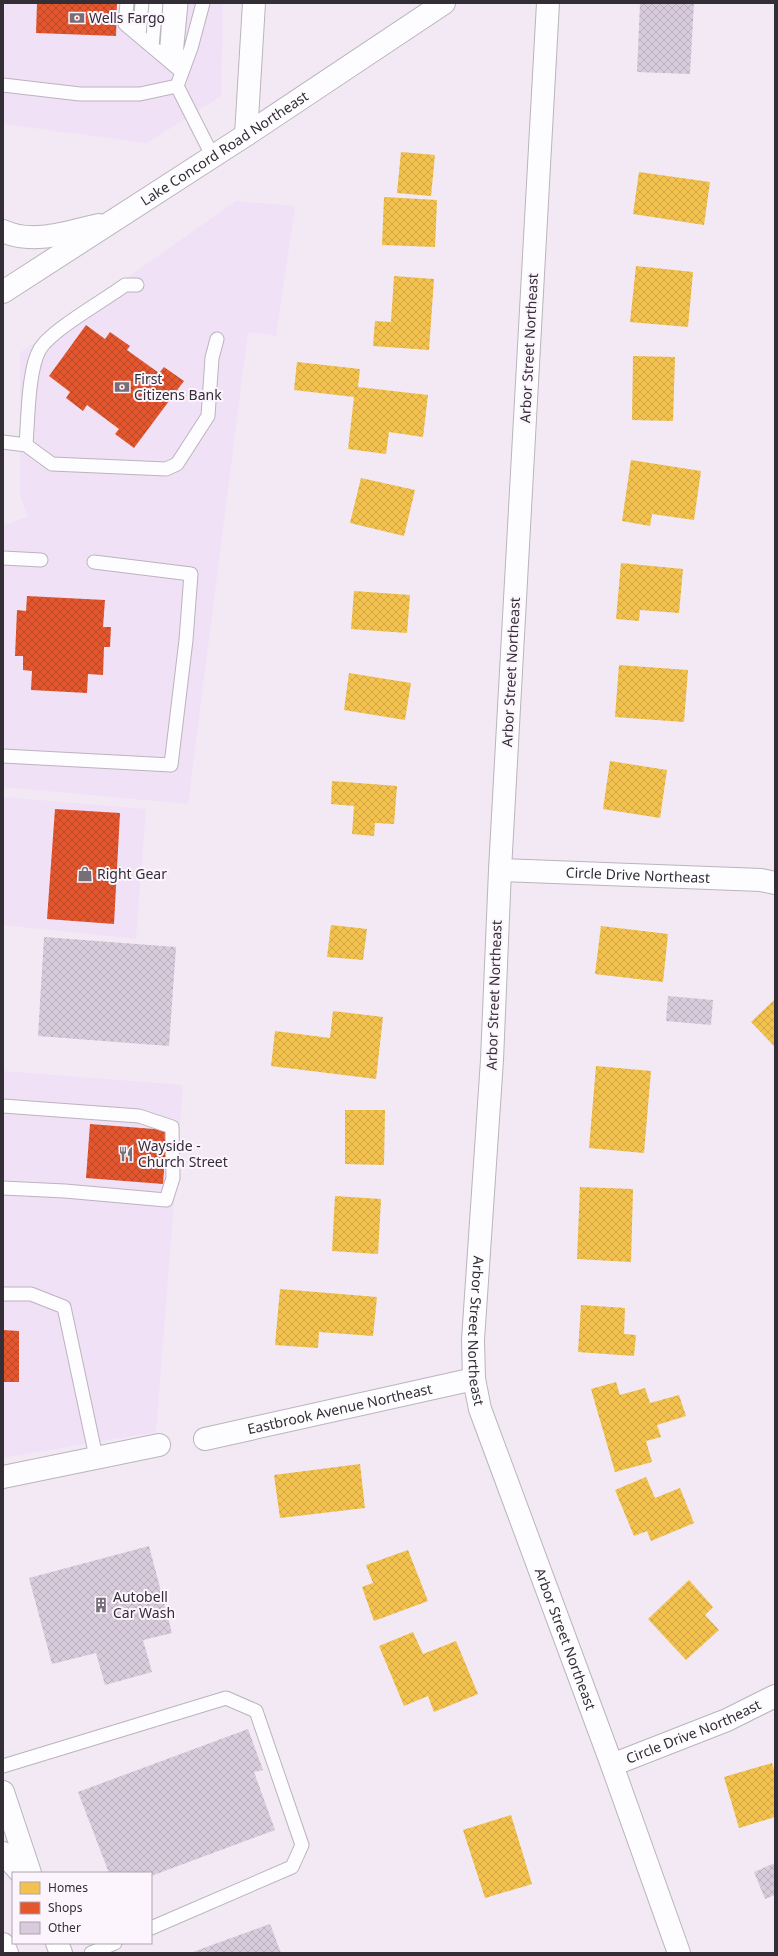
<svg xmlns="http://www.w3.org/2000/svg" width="778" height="1956" viewBox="0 0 778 1956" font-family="'Noto Sans',sans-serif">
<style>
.built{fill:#f0e1f6}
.homes{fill:url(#homes-cross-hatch)}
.shops{fill:url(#shops-cross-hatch)}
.building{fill:url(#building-cross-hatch)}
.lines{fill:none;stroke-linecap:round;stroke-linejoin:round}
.lane-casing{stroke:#bab4bc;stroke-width:15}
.street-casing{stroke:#bab4bc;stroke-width:24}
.secondary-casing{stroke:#bab4bc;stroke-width:24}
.lane{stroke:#fdfcfe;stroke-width:13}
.street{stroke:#fdfcfe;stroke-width:22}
.secondary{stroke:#fdfcfe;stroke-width:22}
.labels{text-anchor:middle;stroke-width:4;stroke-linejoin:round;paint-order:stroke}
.poi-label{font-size:14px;fill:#332d35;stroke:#fcf5fe;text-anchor:start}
.street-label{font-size:14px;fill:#332d35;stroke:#fcf5fe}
</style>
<defs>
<pattern id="homes-cross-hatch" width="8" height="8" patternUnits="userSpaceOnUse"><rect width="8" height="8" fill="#f2c14e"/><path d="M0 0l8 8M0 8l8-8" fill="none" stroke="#d0a645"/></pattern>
<pattern id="shops-cross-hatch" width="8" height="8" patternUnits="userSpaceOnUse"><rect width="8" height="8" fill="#e4572e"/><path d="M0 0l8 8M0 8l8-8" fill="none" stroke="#b94828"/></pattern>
<pattern id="building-cross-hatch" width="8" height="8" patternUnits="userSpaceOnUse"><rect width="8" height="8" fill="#d8cbdc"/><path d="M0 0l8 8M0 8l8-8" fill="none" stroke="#baafbd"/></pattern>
</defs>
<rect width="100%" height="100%" fill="#f2e9f5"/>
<path class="built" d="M 5,3 L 223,3 L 221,96 L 147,143 L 3,124 L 3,34 Z
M 236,201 L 295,206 L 276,336 L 248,332 L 188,804 L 3,787 L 3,526 L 28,516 L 20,496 L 20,353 Z
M 3,797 L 146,809 L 136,939 L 3,925 Z
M 3,1071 L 183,1085 L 156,1432 L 3,1458 Z"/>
<path class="homes" d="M 401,152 L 435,155 L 431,196 L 397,193 Z
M 639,172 L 710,182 L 704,225 L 633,214 Z
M 384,197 L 437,200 L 435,247 L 382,245 Z
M 636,266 L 693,272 L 688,327 L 630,322 Z
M 394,276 L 434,279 L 429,350 L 373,346 L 375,321 L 391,322 Z
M 633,356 L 675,357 L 673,421 L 632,420 Z
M 297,362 L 360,369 L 358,387 L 428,395 L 423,437 L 389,432 L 386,454 L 348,449 L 354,397 L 294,390 Z
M 631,460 L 701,471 L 694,520 L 652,514 L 650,526 L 622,521 Z
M 361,478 L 415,490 L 404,536 L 350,523 Z
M 621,563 L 683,569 L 679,613 L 640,610 L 639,621 L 616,619 Z
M 354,591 L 410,595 L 407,633 L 351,629 Z
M 619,665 L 688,670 L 684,722 L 615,717 Z
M 349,673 L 411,683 L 405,720 L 344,710 Z
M 610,761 L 667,770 L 660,818 L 603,809 Z
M 332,781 L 397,786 L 394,824 L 375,823 L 374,836 L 352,834 L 354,806 L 331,804 Z
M 331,925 L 367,929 L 363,960 L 327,957 Z
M 601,926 L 668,934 L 663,982 L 595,974 Z
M 775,999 L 775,1047 L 751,1022 Z
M 333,1011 L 383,1017 L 376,1079 L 271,1066 L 275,1031 L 330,1038 Z
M 596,1066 L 651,1071 L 644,1153 L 589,1148 Z
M 345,1110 L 385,1110 L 384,1165 L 345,1164 Z
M 580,1187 L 633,1189 L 631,1262 L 577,1259 Z
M 335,1196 L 381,1199 L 378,1254 L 332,1251 Z
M 280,1289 L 377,1297 L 373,1336 L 319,1332 L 318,1348 L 275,1345 Z
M 581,1305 L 625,1308 L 624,1334 L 636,1335 L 634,1356 L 578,1352 Z
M 616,1382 L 620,1395 L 645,1388 L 650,1403 L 679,1395 L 686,1416 L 657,1425 L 661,1437 L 646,1441 L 652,1462 L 615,1472 L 591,1389 Z
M 360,1464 L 365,1508 L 280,1518 L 274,1475 Z
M 646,1477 L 655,1498 L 680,1488 L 694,1523 L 651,1541 L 647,1531 L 634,1536 L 615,1490 Z
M 408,1550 L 428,1601 L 374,1621 L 362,1587 L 373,1583 L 366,1565 Z
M 689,1580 L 713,1607 L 705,1615 L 719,1630 L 686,1660 L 648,1619 Z
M 413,1632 L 423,1654 L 456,1641 L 478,1694 L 434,1712 L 428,1696 L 404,1706 L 379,1646 Z
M 772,1763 L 775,1774 L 775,1817 L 739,1828 L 724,1777 Z
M 511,1815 L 532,1884 L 485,1898 L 463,1830 Z"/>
<path class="shops" d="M 37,3 L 117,3 L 116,36 L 36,33 Z
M 86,325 L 105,339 L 110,332 L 130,346 L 127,350 L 159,373 L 164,367 L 184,381 L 134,448 L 115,434 L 119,429 L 87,405 L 83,411 L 66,398 L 70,392 L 49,376 Z
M 27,596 L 105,600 L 103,627 L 111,627 L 110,647 L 104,647 L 103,675 L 88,674 L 87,693 L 31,690 L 32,671 L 23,670 L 23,656 L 15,656 L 17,610 L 26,611 Z
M 55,809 L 120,813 L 114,924 L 47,919 Z
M 90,1124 L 167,1130 L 163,1184 L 86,1178 Z
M 3,1330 L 19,1331 L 19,1382 L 3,1382 Z"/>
<path class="building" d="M 640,3 L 694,3 L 690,74 L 637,72 Z
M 44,937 L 176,947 L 169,1046 L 38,1036 Z
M 668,996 L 713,1000 L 711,1025 L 666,1021 Z
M 149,1546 L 172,1633 L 143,1640 L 152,1672 L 105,1685 L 96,1653 L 52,1664 L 29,1578 Z
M 248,1729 L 263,1770 L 254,1772 L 275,1830 L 151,1876 L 151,1873 L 109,1873 L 78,1792 Z
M 775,1863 L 775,1895 L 765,1899 L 754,1872 Z
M 270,1924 L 281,1953 L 190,1953 Z"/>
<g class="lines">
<g class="lane-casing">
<path id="lane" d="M 127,3 L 125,24 L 182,72
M 139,36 L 142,3
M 152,47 L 156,3
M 166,58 L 170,3
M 175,66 L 181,3
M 3,85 L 80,94 L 140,94 L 177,86 L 191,48 L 203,3
M 177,86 L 213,157
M 3,442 L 26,445 L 52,464 L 166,469 L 177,464 L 208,416 L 212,358 L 217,339
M 26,445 C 28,420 28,369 40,349 C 51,330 105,300 125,285 L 137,285
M 3,558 L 41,560
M 3,756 L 171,765 L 186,640 L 191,574 L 94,562
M 3,1106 L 139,1116 L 172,1127 L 173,1178 L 166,1200 L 65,1191 L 3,1188
M 3,1294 L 31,1294 L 64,1307 L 96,1457
M 3,1766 L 226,1698 L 256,1711 L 302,1845 L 292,1867 L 151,1928
M 91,1953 L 115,1943"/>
</g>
<g class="street-casing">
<g id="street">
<path id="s1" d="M 548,3 L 500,870 L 492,1060 L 473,1340 L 474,1379 L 480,1409 L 612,1765 L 679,1953"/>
<path d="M 246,135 L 254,3"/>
<path id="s2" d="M 500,870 L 761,880 L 775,883"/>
<path id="s3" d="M 205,1439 L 474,1379"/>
<path d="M 3,1477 L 159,1445"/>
<path id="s4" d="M 612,1765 L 727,1720 L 775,1696"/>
</g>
</g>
<g class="secondary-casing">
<g id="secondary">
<path d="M 3,231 C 33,245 68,232 99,225"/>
<path id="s5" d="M 3,292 L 246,135 L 444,3"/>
<path d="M 3,1792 L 30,1873"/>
<path d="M 3,1853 L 21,1873"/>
<path d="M 57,1943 L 61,1953"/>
<path d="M 3,1944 L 7,1953"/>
</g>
</g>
<use href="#lane" class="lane"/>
<use href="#street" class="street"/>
<use href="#secondary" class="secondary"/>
</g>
<defs>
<g id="bank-bare" transform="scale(1.2)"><path d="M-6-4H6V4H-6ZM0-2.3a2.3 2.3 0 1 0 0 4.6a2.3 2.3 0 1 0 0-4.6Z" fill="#766f78" stroke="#fcf5fe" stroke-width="2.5" paint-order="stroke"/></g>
<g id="shop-bare" transform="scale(1.2)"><path d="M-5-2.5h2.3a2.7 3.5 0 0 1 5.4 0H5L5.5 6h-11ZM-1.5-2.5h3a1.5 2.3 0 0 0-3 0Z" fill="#766f78" stroke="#fcf5fe" stroke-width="2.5" paint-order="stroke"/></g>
<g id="restaurant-bare" transform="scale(1.2)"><path d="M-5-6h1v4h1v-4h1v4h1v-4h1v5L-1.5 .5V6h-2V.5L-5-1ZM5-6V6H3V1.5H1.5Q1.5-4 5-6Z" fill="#766f78" stroke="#fcf5fe" stroke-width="2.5" paint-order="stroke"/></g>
<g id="building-bare" transform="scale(1.2)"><path d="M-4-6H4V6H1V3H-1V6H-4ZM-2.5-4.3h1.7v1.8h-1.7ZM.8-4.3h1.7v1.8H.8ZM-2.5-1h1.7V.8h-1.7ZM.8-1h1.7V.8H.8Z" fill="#766f78" stroke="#fcf5fe" stroke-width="2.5" paint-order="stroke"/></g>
</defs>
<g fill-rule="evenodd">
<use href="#bank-bare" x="77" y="18"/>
<use href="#bank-bare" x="122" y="387"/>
<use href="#shop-bare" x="85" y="874"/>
<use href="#restaurant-bare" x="126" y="1154"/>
<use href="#building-bare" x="101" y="1605"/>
</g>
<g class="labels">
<g class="poi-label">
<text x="89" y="23">Wells Fargo</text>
<text x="134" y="384">First<tspan x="134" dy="16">Citizens Bank</tspan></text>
<text x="97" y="879">Right Gear</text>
<text x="138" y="1151">Wayside -<tspan x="138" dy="16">Church Street</tspan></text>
<text x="113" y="1602">Autobell<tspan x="113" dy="16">Car Wash</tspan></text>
</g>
<g class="street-label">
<text dy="5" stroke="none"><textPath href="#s5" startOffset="264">Lake Concord Road Northeast</textPath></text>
<text transform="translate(529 348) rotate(-87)" y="5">Arbor Street Northeast</text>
<text transform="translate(511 672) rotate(-87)" y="5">Arbor Street Northeast</text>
<text dy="5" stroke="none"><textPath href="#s2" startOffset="138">Circle Drive Northeast</textPath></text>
<text transform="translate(494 995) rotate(-88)" y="5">Arbor Street Northeast</text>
<text dy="5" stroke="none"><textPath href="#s1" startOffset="1330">Arbor Street Northeast</textPath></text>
<text dy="5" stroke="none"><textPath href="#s3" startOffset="138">Eastbrook Avenue Northeast</textPath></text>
<text dy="5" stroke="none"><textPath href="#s1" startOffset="1654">Arbor Street Northeast</textPath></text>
<text dy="5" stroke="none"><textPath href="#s4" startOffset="88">Circle Drive Northeast</textPath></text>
</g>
</g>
<rect width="778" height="1956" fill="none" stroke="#332d35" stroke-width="8"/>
<rect x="12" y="1872" width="140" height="72" fill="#fcf5fe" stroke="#aca5ae"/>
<rect x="20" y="1882" width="20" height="12" fill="#f2c14e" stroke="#aca5ae"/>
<text x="48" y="1892" font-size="12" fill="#332d35">Homes</text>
<rect x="20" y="1902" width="20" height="12" fill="#e4572e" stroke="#aca5ae"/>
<text x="48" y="1912" font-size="12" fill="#332d35">Shops</text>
<rect x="20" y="1922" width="20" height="12" fill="#d8cbdc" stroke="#aca5ae"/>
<text x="48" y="1932" font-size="12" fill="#332d35">Other</text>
</svg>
